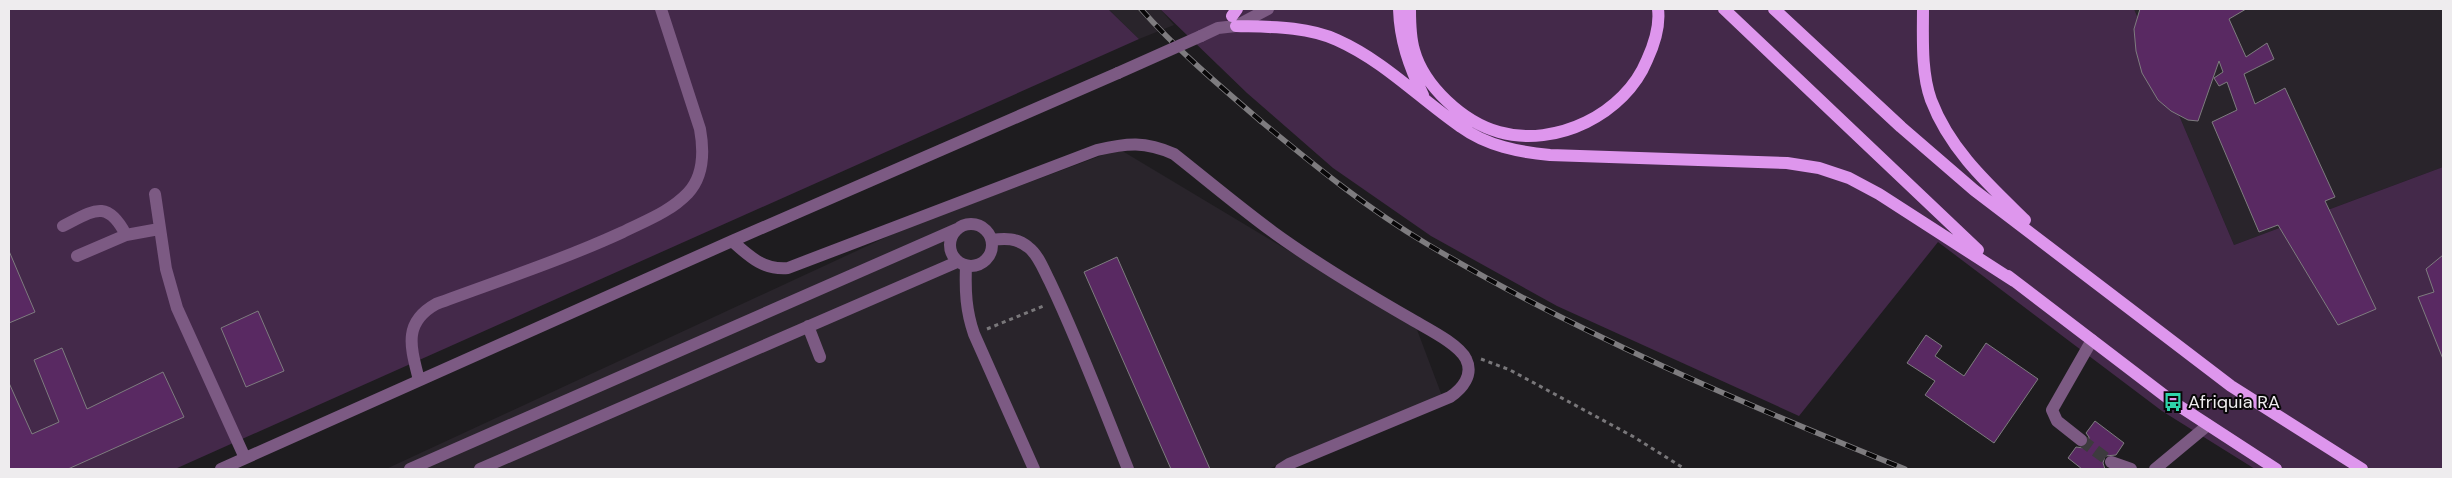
<svg xmlns="http://www.w3.org/2000/svg" width="2452" height="478" viewBox="0 0 2452 478" font-family="'DM Sans',sans-serif">
<style>
.built{fill:#29242b}
.green{fill:#44294a}
.building{fill:#592962;stroke:#7e7c7f}
.lines{fill:none;stroke-linecap:round;stroke-linejoin:round}
.minor-tunnel{stroke:#3d3b3e;stroke-width:12;stroke-dasharray:12 6;stroke-linecap:butt}
.path{stroke:#79777a;stroke-width:3;stroke-dasharray:4 4;stroke-linecap:butt}
.minor{stroke:#7c5a83;stroke-width:12}
.major{stroke:#de96ed;stroke-width:12}
.rail-casing{stroke:#7e7c7f;stroke-width:5.5}
.rail{stroke:#080708;stroke-width:4;stroke-dasharray:11;stroke-linecap:butt}
.minor-bridge{stroke:#7c5a83;stroke-width:12}
.labels{text-anchor:middle;stroke-width:4;stroke-linejoin:round;paint-order:stroke}
.poi-label{font-size:18px;fill:#eeecee;stroke:#080708;text-anchor:start}
</style>
<rect width="100%" height="100%" fill="#1e1c1f"/>
<path class="built" d="M 1108,9 L 1160,9 L 1174,25 L 1139,39 Z
M 2134,9 L 2443,9 L 2443,167 L 2234,245 Z
M 1119,149 L 1416,327 L 1442,396 L 1268,469 L 386,469 L 906,228 Z"/>
<path class="green" d="M 9,9 L 1108,9 L 1139,39 L 175,469 L 9,469 Z
M 1160,9 L 2134,9 L 2234,245 L 2443,167 L 2443,469 L 2255,469 L 2162,411 L 1938,242 L 1799,416 L 1557,306 L 1431,236 L 1333,168 L 1247,93 Z"/>
<path class="building" d="M 2140,9 L 2246,9 L 2229,19 L 2246,57 L 2267,43 L 2274,59 L 2244,74 L 2255,104 L 2285,88 L 2335,197 L 2325,201 L 2376,309 L 2338,325 L 2278,225 L 2259,232 L 2212,122 L 2237,110 L 2227,82 L 2219,86 L 2214,78 L 2223,72 L 2219,61 L 2198,121 L 2188,120 L 2171,111 L 2158,100 L 2142,73 L 2136,51 L 2134,29 Z
M 9,251 L 35,312 L 9,323 Z
M 2443,255 L 2443,359 L 2418,297 L 2434,292 L 2426,269 Z
M 1117,257 L 1210,469 L 1171,469 L 1084,272 Z
M 258,311 L 284,371 L 246,387 L 221,328 Z
M 1926,335 L 1942,346 L 1935,356 L 1964,376 L 1986,343 L 2038,379 L 1994,443 L 1925,395 L 1935,381 L 1907,363 Z
M 62,348 L 87,409 L 163,372 L 184,417 L 68,469 L 9,469 L 9,383 L 32,434 L 59,422 L 34,360 Z
M 2095,421 L 2124,443 L 2116,455 L 2105,456 L 2103,463 L 2105,469 L 2082,469 L 2068,458 L 2076,447 L 2084,448 L 2088,445 L 2089,437 L 2086,433 Z"/>
<g class="lines">
<path class="minor-tunnel" d="M 2081,440 L 2111,462"/>
<path class="path" d="M 987,329 L 1046,305
M 1481,359 L 1510,370 L 1634,437 L 1685,469"/>
<path class="minor" d="M 1201,36 L 1218,28 L 1236,26 L 1268,9
M 155,194 L 166,269 L 177,308 L 245,458
M950 245a21 21 0 1 1 42 0a21 21 0 1 1-42 0Z
M 63,226 C 93,211 107,198 126,235
M 992,240 C 1005,238 1017,238 1028,247 C 1039,255 1044,271 1050,282 C 1079,343 1103,407 1128,469
M 732,241 C 750,257 763,270 788,268 L 1097,150 C 1127,143 1145,141 1174,154 C 1207,180 1239,207 1273,232 C 1317,264 1364,292 1411,319 C 1426,328 1459,344 1466,359 C 1474,375 1462,389 1450,397 L 1289,464 L 1281,469
M 77,256 L 126,235 L 159,229
M 966,266 C 965,291 966,311 974,334 L 1034,469
M 808,326 L 820,357
M 419,380 C 411,348 402,323 436,304 C 498,281 562,260 623,232 C 645,221 670,212 688,193 C 704,176 704,151 700,129 L 661,9
M 2081,440 L 2057,421 L 2052,410 L 2092,340
M 2111,462 L 2131,469
M 221,469 L 732,241 L 1118,73
M 410,469 L 957,229
M 480,469 L 957,262
M 2155,469 L 2208,425"/>
<path class="major" d="M 1399,9 C 1400,40 1409,66 1423,95
M 1410,9 C 1410,23 1410,37 1414,50 C 1424,86 1463,122 1499,132 C 1556,148 1625,114 1647,60 C 1654,45 1660,25 1658,9
M 1724,9 L 1978,250
M 1774,9 L 1901,127 L 1974,190 L 2231,386 L 2362,469
M 1923,9 C 1923,38 1921,72 1931,100 C 1950,150 1988,184 2025,220
M 1232,16 L 1237,9
M 1236,26 C 1269,27 1306,26 1337,40 C 1384,61 1419,98 1461,127 C 1487,146 1519,152 1550,155 L 1787,163 L 1819,168 L 1849,178 L 1879,194 L 2014,281
M 2008,276 L 2173,402 L 2276,469"/>
<g class="rail-casing">
<path id="rail" d="M 1141,9 C 1177,50 1221,87 1263,123 C 1315,166 1368,209 1427,244 C 1578,334 1742,403 1905,469"/>
</g>
<use href="#rail" class="rail"/>
<path class="minor-bridge" d="M 1118,73 L 1201,36"/>
</g>
<defs>
<g id="bus-bare" transform="scale(1.5)"><path d="M-5-6H5V4H4V6H2V4H-2V6H-4V4H-5ZM-3.5-4V0h7V-4ZM-3.5 1.2v1.5H-2V1.2ZM2 1.2v1.5H3.5V1.2Z" fill="#2ed4aa" stroke="#080708" stroke-width="2.5" paint-order="stroke"/></g>
</defs>
<g fill-rule="evenodd">
<use href="#bus-bare" x="2173" y="402"/>
</g>
<g class="labels">
<g class="poi-label">
<text x="2188" y="408">Afriquia RA</text>
</g>
</g>
<rect width="2452" height="478" fill="none" stroke="#eeecee" stroke-width="20"/>
</svg>
